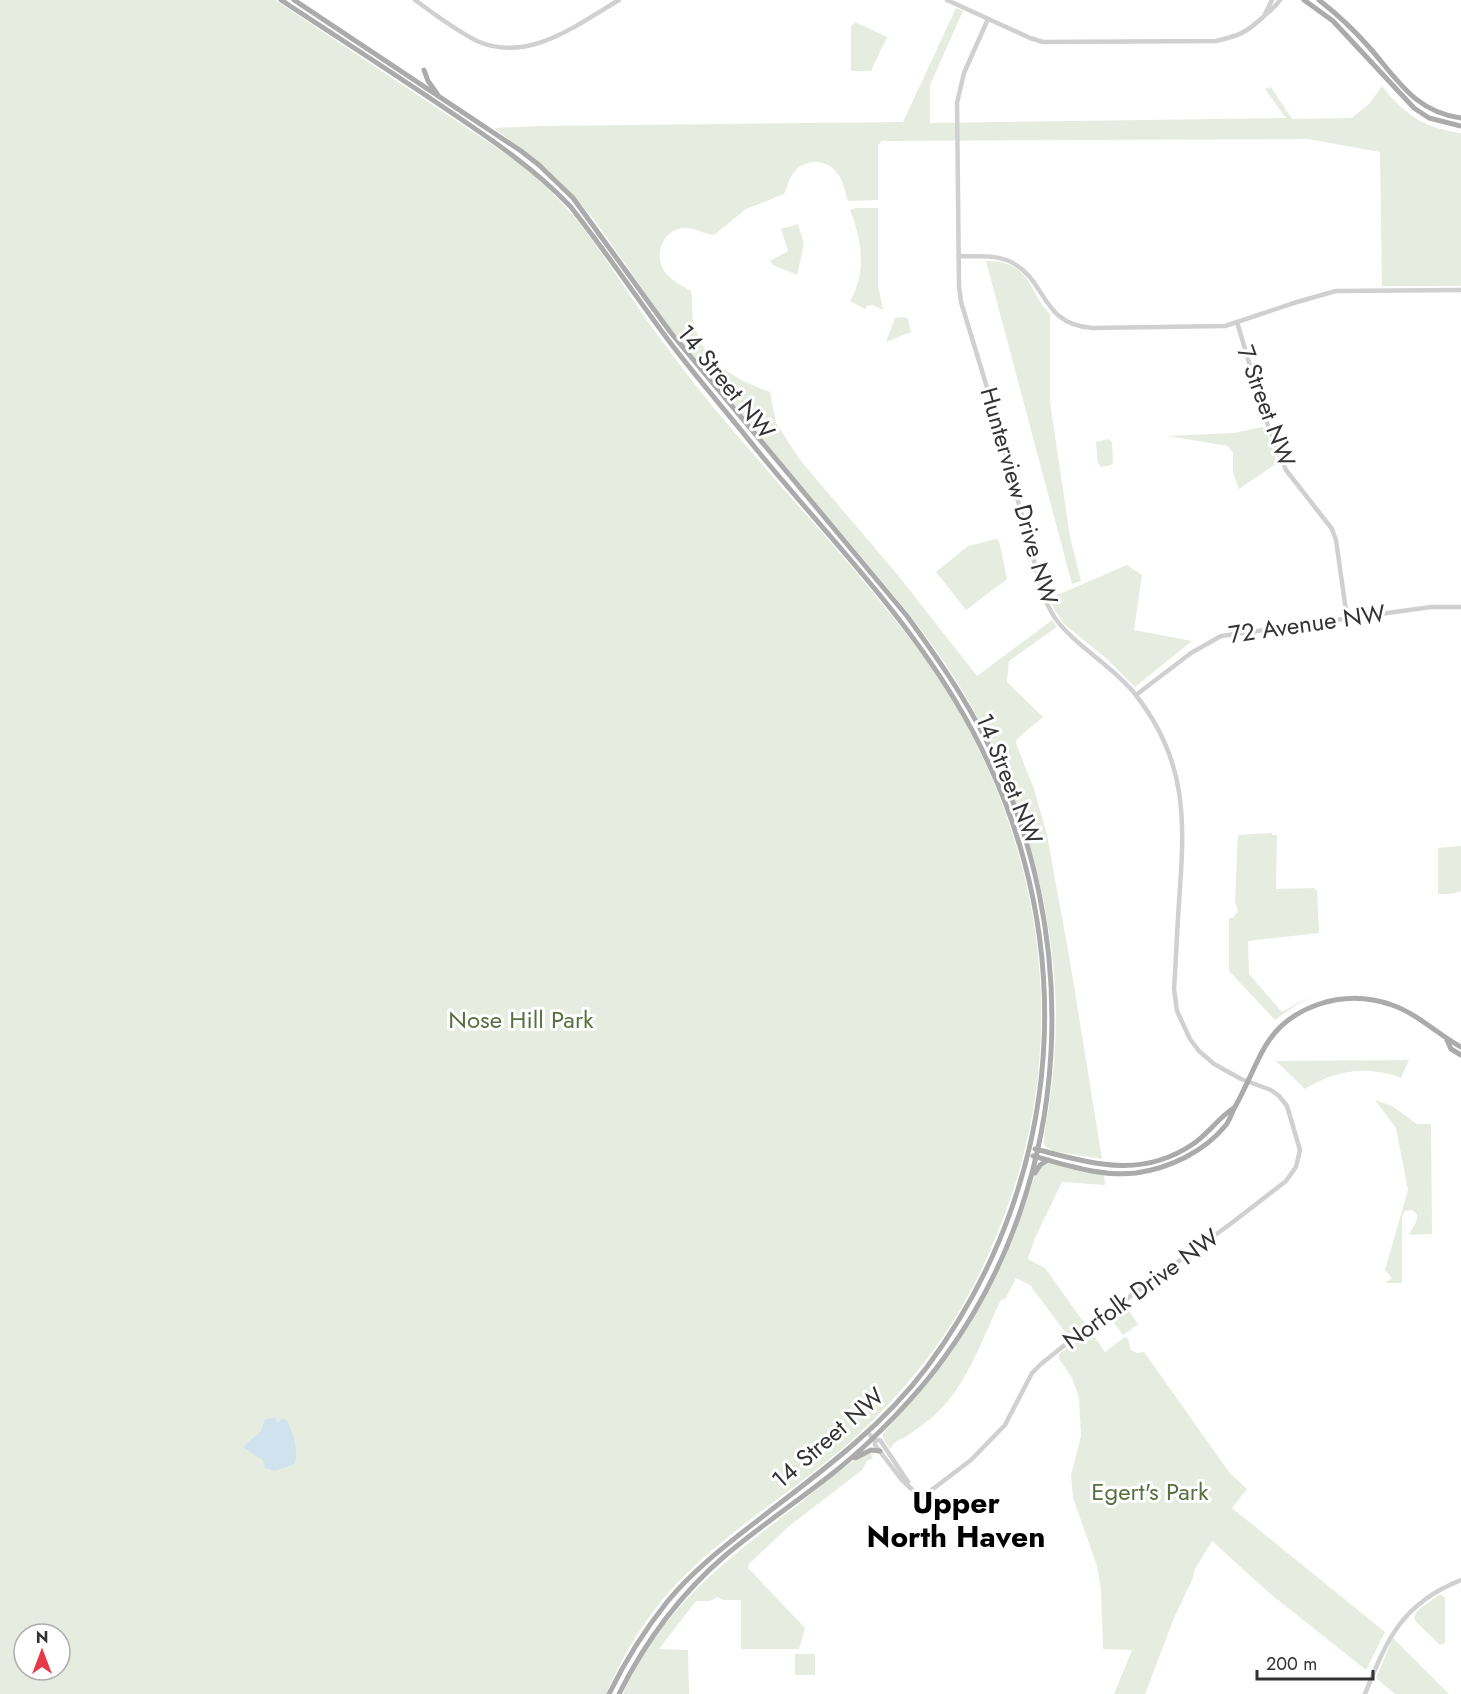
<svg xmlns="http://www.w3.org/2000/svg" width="1461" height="1694" viewBox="0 0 1461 1694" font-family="Jost,sans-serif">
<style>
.green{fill:#e6ecdf;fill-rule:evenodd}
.water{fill:#cfe2ee}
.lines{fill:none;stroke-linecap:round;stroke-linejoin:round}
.minor{stroke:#d0d0d0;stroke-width:4.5}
.major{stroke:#ababab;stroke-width:5}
.labels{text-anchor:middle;stroke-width:6;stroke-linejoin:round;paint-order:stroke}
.street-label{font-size:24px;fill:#333;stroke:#fff}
.park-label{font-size:24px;fill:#56703f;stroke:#fff}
.district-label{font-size:30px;font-weight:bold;fill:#000;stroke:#fff}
</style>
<rect width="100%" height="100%" fill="#fff"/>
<path class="green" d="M 0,0 L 275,0 L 515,160 C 537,178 558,197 576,219 C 607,258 632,301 662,341 C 679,364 696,386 714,408 C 760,463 808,516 855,571 C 887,610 919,647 946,690 C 1040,842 1069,1023 1012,1194 C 993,1249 968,1304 932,1352 C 908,1384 880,1415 850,1442 C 792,1493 722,1533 670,1591 C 643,1621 622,1657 606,1694 L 0,1694 ZM 24,1634 L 60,1634 L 60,1670 L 24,1670 Z
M 956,8 L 963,11 L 930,85 L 930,123 L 1286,118 L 1265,89 L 1271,87 L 1292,119 L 1352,118 L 1370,103 L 1382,86 C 1405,115 1424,128 1461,133 L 1461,286 L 1382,286 L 1380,152 L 1308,139 L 882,141 L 878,145 L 878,200 L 848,201 C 845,193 844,182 838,174 C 828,159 806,158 794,172 C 788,179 788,187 784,194 L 746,209 L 714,235 C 704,234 694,227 683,228 C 663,230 653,256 665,272 C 671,280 682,286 691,291 C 693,302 691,313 694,324 C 703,362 736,380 770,392 L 776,423 L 800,460 L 897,574 L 977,676 L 1052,620 L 1057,627 L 1009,661 L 1007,682 L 1043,717 L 1017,739 L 1016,743 L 1034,789 L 1047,835 L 1070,961 L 1102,1159 L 1053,1151 L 1046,1147 L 1044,1144 C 1044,1127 1049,1110 1051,1094 C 1054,1067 1056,1040 1056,1013 C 1054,903 1022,797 969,702 C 952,671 931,643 910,615 L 673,332 L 595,221 L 575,197 L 545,167 L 494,128 L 544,126 L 903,122 Z
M 855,22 L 887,37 L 871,71 L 851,71 L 851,27 Z
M 856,208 L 878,208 L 878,286 L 883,310 L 873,305 L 867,306 L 865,309 L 850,301 C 867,272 862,240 850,210 Z
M 798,224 L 804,244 L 797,275 L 773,265 L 770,261 L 788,251 L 781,229 Z
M 986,261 C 1031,261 1027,290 1050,314 L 1050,402 L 1070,537 L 1081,581 L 1072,584 Z
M 904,317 L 908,319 L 911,332 L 886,342 L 895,318 Z
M 1262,427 L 1266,429 L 1277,463 L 1239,489 L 1233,473 L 1233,453 L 1228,446 L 1168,436 L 1234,433 Z
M 1108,439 L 1112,442 L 1113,462 L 1111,465 L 1101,467 L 1098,463 L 1096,442 Z
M 996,539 L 999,541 L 1007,579 L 966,610 L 936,572 L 968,546 Z
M 1127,565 L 1142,575 L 1134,630 L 1192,641 L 1135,687 L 1107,659 L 1064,624 L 1048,599 Z
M 1272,833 L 1272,835 L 1277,835 L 1276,889 L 1314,888 L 1317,891 L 1319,933 L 1248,941 L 1249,974 L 1282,1012 L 1299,1002 L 1313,998 L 1299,1003 L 1275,1020 L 1229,971 L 1229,918 L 1233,918 L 1238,911 L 1235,902 L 1238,835 Z
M 1461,846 L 1461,891 L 1451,894 L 1438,894 L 1438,848 Z
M 1409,1060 L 1401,1078 C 1368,1065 1335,1070 1305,1089 L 1276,1061 Z
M 1375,1100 L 1392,1106 L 1417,1124 L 1431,1124 L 1432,1234 L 1409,1235 C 1412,1226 1424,1217 1412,1210 L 1405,1211 L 1402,1216 L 1402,1283 L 1385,1283 L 1392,1278 L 1385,1270 L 1408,1190 L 1396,1128 Z
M 1050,1163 L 1104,1175 L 1105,1185 L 1062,1182 L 1035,1238 L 1028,1259 L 1045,1268 L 1085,1324 L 1068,1336 L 1030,1285 L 1016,1278 L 1006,1298 L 1001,1300 C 983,1337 969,1380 940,1410 C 931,1419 921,1426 911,1433 C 901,1441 897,1438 890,1449 L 883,1438 L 883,1434 L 937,1370 L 970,1323 L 1000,1269 L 1020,1220 L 1035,1175 L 1043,1164 Z
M 1125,1305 L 1138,1324 L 1123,1335 L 1110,1317 Z
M 1089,1333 L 1092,1333 L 1105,1352 L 1125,1337 L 1128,1339 L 1131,1350 L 1137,1353 L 1144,1352 L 1229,1472 L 1247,1489 L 1232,1508 L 1385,1632 L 1366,1670 L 1268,1592 L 1212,1541 L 1195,1569 L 1193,1578 L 1174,1618 L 1145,1694 L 1114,1694 L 1132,1650 L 1103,1649 L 1101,1590 L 1097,1566 L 1073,1498 L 1071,1475 L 1081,1436 L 1079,1398 L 1072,1378 L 1059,1359 L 1059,1354 Z
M 870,1452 L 873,1458 L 867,1461 L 862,1470 L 788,1527 L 749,1564 L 748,1568 L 805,1628 L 799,1649 L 741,1649 L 741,1600 L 723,1600 L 717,1597 L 710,1601 L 696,1601 L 659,1649 L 688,1650 L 689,1694 L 623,1694 C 662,1607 726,1560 799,1504 C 821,1486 844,1464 870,1452 Z
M 1440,1594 L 1445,1598 L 1445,1643 L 1440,1645 L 1416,1622 L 1414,1617 L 1418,1610 Z
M 1393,1638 L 1449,1694 L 1395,1694 L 1376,1678 Z
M 795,1654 L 815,1654 L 815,1675 L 795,1675 Z"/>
<path class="water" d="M 275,1418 L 278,1423 L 282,1419 L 287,1420 C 292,1431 300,1453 294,1464 L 275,1471 L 265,1468 L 263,1460 L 243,1447 L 261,1431 L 265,1419 Z"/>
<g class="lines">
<path class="minor" d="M 415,0 C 434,14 455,30 477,41 C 528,64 578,24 619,0
M 947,0 L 1030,38 L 1043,42 L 1216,41 C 1238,36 1246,33 1263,17 C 1270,10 1274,9 1280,0
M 1265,14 L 1272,0
M 958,256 C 974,257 993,254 1009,261 C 1048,279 1039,324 1092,328 L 1225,326 L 1297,302 L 1336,291 L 1461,290
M 1237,322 L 1267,423 L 1286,470 L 1332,529 L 1336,540 L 1347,618
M 1136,695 L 1191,653 L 1221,636 L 1431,607 L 1461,607
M 868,1433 L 875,1440 L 880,1440 L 908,1482
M 875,1440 L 875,1445 L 901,1479 L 921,1498 L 971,1460 L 1005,1425 L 1032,1373 L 1041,1364 L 1081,1332 L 1229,1225 L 1286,1181 L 1296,1167 L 1300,1150 L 1287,1106 L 1279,1096 L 1271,1090 L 1241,1079 L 1214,1064 L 1199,1051 L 1190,1039 L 1177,1011 L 1174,989 C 1176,960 1177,931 1179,902 C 1185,821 1188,761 1135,694 C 1112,665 1077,648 1055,618 C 1051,612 1048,605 1044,598 L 992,404 L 961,302 L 959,286 L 957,103 L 964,73 L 988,19
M 1365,1694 C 1387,1639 1402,1603 1461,1580"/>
<path class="major" d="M 281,0 C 337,37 393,73 449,111 C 492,140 534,168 570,206 C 604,249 634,294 666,337 C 695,376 727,412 757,450 C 823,531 898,607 953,697 C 1083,908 1075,1168 927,1367 C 885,1423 830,1465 775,1507 C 737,1537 697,1565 667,1602 C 644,1631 625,1661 609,1694
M 294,0 L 521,151 L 539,165 L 573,198 L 671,333 L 907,616 C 936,656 964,696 986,740 C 1084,935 1075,1179 944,1358 C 923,1387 898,1414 872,1439 C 828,1482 775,1514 727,1554 C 681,1593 646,1640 619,1694
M 1304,0 L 1333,21 L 1414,108 L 1429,118 L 1461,126
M 1319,0 C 1337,14 1354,30 1369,47 C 1397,79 1415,112 1461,118
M 424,70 L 428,81 L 438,95
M 1447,1040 L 1451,1049 L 1461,1055
M 1035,1149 C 1091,1163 1140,1180 1193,1144 C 1208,1134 1219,1117 1235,1107
M 1033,1156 C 1067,1165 1101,1177 1136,1173 C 1170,1168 1204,1152 1226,1125 C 1231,1118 1232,1111 1236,1105 C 1246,1087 1253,1069 1262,1052 C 1286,1005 1344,988 1392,1005 C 1418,1014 1437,1034 1461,1047
M 1035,1173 L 1040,1165 L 1048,1160
M 855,1458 L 871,1450 L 880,1451"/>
</g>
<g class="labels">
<g class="street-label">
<text transform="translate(726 382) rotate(51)" y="8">14 Street NW</text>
<text transform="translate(1266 406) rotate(70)" y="8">7 Street NW</text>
<text transform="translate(1019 496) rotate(74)" y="8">Hunterview Drive NW</text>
<text transform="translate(1307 624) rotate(-8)" y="8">72 Avenue NW</text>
<text transform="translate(1009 779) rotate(68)" y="8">14 Street NW</text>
<text transform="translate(1141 1289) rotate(-36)" y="8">Norfolk Drive NW</text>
<text transform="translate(828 1438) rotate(-41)" y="8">14 Street NW</text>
</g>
<g class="park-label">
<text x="521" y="1028">Nose Hill Park</text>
<text x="1150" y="1500">Egert's Park</text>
</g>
<g class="district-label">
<text x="956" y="1513">Upper<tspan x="956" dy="34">North Haven</tspan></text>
</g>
</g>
<g transform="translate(42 1652)"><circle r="28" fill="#ffffff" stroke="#adadad" stroke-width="1.5"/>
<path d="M0-4.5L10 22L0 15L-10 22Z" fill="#e63946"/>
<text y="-9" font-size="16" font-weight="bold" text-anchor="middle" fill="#333333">N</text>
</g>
<path d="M1257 1670v9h116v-9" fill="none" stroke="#333333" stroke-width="3"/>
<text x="1266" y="1670" font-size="18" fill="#333333" stroke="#ffffff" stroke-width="4.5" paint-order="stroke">200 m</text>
</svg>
